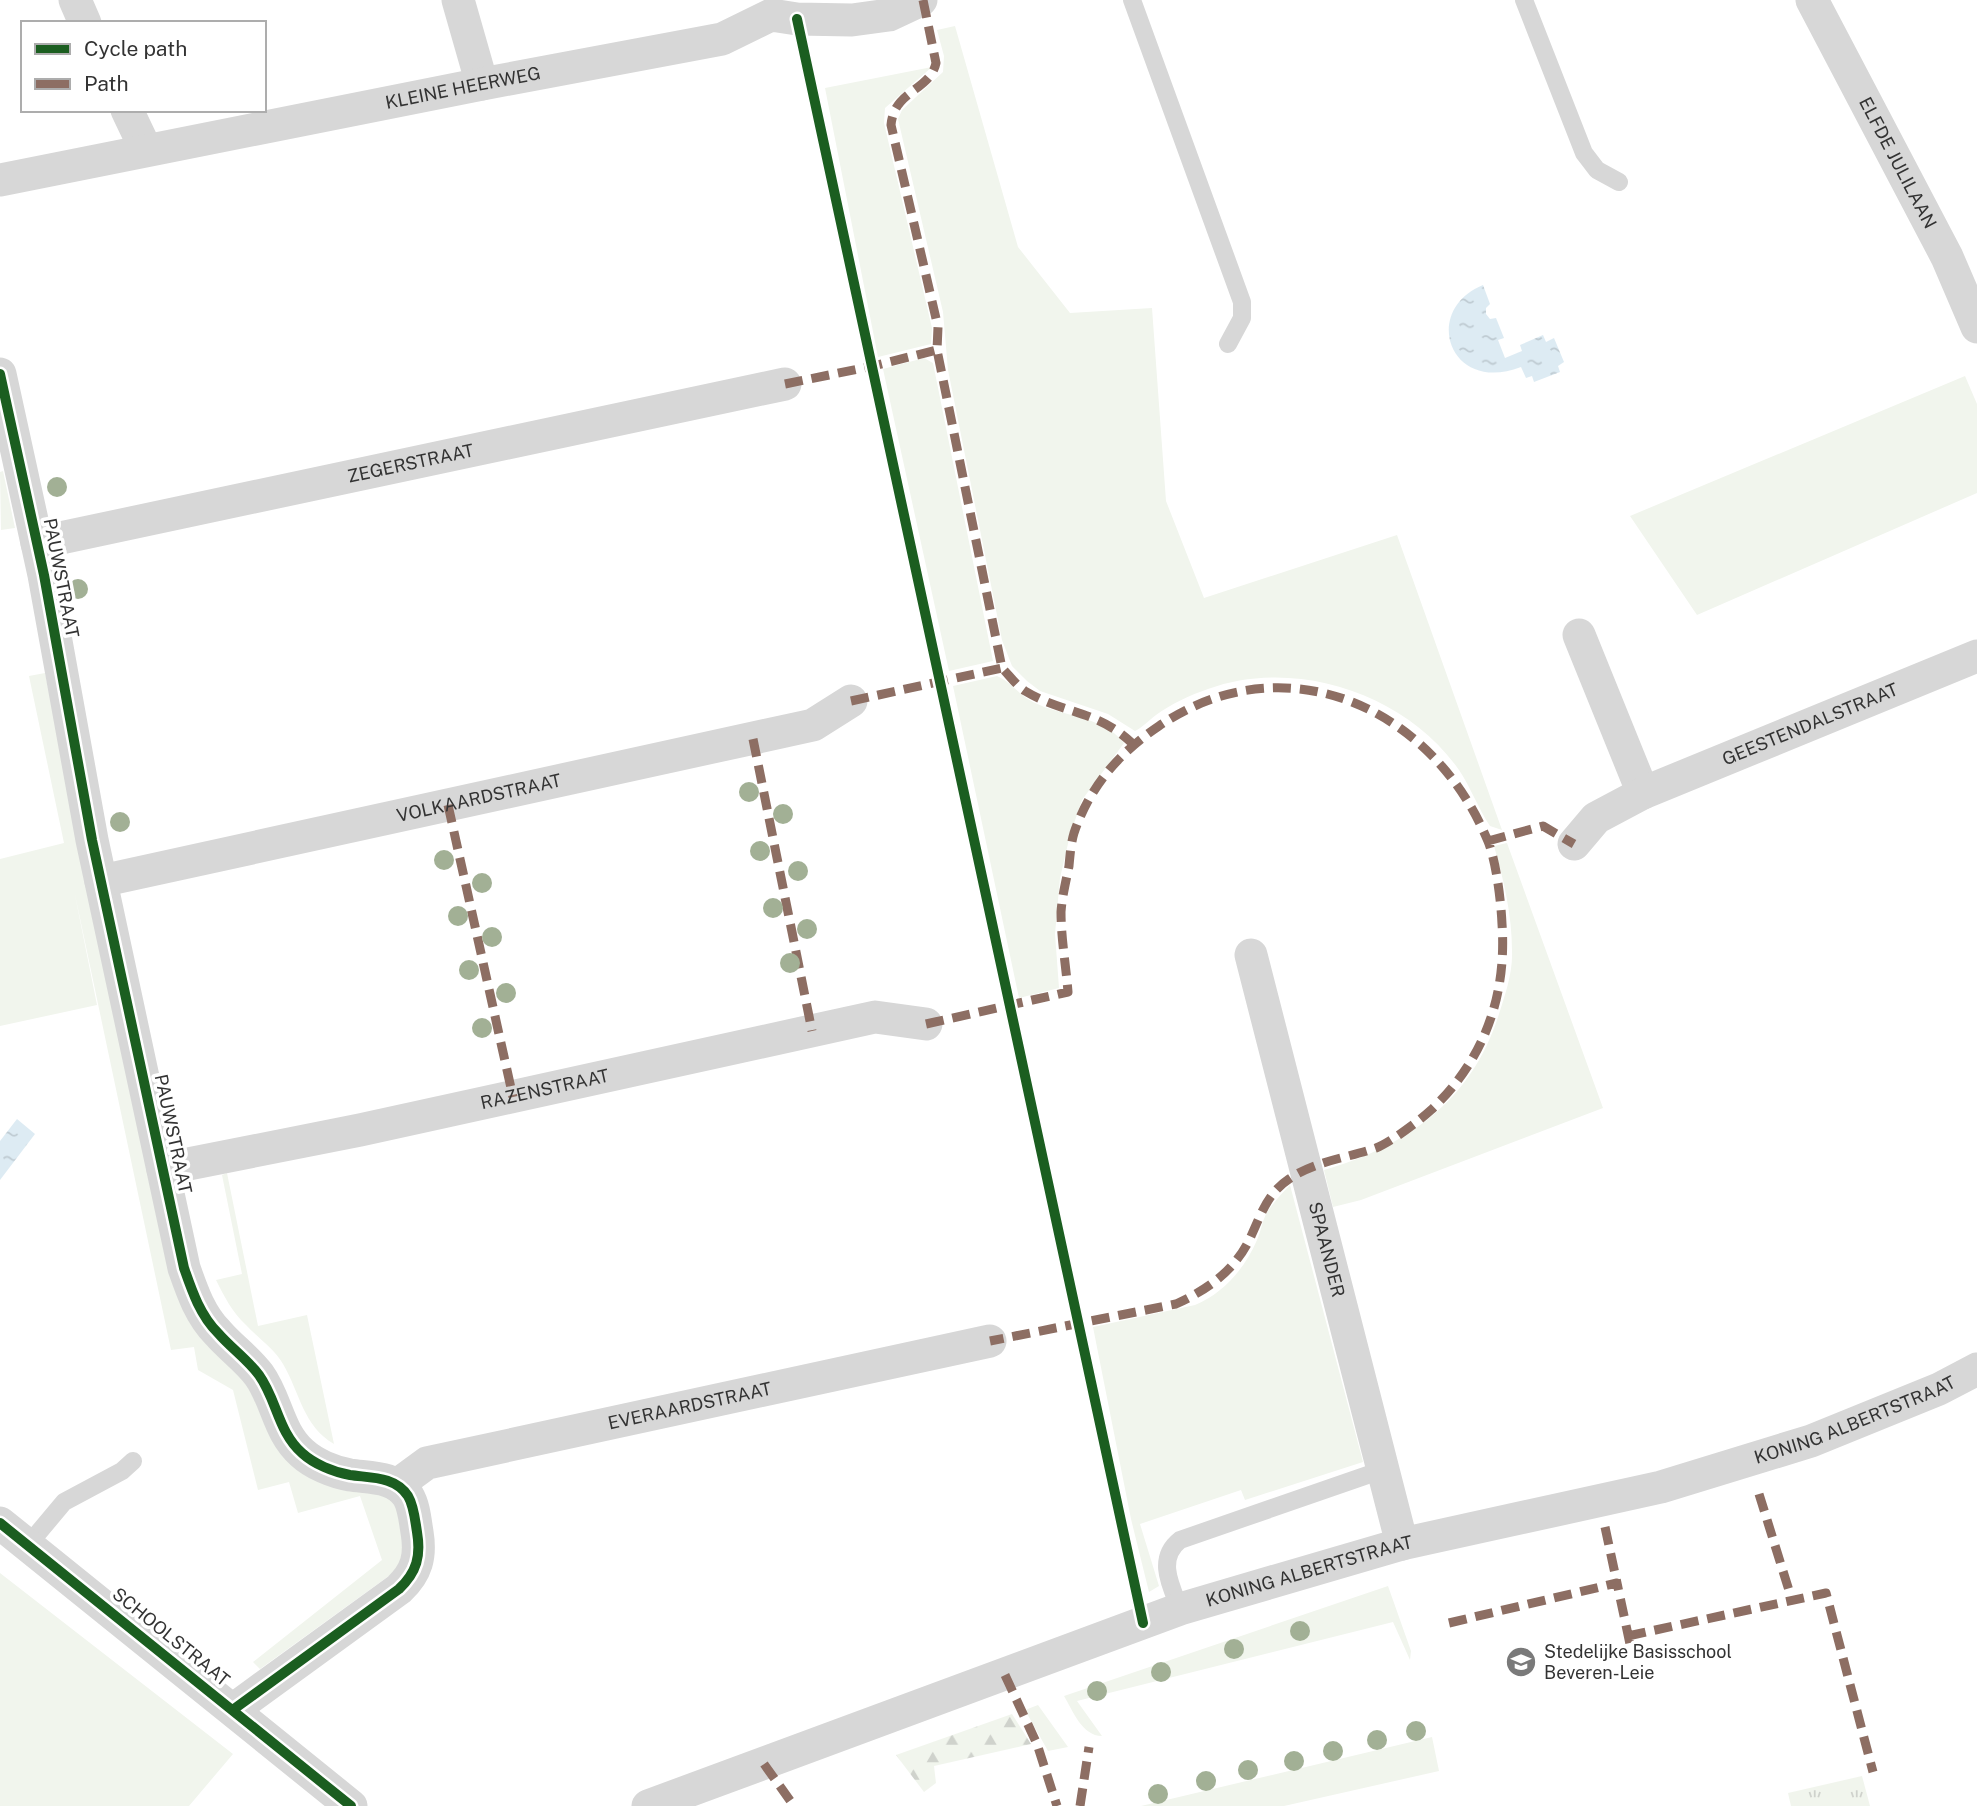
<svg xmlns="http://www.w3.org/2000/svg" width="1977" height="1806" viewBox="0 0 1977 1806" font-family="'Public Sans',sans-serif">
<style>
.grass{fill:#f1f5ed}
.forest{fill:url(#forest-firs)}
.park{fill:url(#park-tufts)}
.water{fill:url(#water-ripples)}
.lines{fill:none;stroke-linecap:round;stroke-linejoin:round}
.service{stroke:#d7d7d7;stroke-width:18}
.minor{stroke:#d7d7d7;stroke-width:33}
.quiet{stroke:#8d6e63;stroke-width:9;stroke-dasharray:18 9;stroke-linecap:butt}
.cycleway-casing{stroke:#fff;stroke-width:15}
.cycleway{stroke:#1b5e20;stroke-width:10}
.tree{fill:#a2b095}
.labels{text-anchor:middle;stroke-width:7;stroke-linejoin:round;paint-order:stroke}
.street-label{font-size:18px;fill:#333;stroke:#fff}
.poi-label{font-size:18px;fill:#333;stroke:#fff;text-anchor:start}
</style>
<defs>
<pattern id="forest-firs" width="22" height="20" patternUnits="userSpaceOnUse" patternTransform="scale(1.75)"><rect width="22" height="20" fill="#f1f5ed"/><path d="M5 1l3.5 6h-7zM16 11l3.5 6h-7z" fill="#cfd2cc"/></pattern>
<pattern id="park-tufts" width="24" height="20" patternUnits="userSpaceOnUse" patternTransform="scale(1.75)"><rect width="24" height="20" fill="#f1f5ed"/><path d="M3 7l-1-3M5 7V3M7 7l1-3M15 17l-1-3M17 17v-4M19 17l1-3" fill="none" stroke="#cfd2cc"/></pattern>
<pattern id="water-ripples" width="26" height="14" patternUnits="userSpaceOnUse" patternTransform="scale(1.75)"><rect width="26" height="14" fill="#ddebf3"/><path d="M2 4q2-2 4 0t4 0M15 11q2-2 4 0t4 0" fill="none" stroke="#becad1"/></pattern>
</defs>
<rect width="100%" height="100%" fill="#fff"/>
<path class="grass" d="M 955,26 L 1018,247 L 1070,313 L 1152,308 L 1166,501 L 1204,598 L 1397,535 L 1502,830 L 1490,826 C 1478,808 1471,788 1459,770 C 1406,694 1296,657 1208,689 C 1190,695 1171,704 1156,715 C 1148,721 1143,727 1135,731 L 1108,714 L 1040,691 L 1027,681 L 1012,666 L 1002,640 L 948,370 L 943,312 L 898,119 L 902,110 L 943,72 L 944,56 L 937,30 Z
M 932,67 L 885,108 L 884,123 L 932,328 L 931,344 L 878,357 L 825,88 Z
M 924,358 L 933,363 L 993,661 L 949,671 L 883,369 Z
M 1965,376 L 1977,404 L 1977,493 L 1697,615 L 1630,516 Z
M 3,471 L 15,528 L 1,530 L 0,472 Z
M 45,673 L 173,1283 L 254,1396 L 370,1490 L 392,1500 L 399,1512 L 406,1546 L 397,1570 L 260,1669 L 253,1662 L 382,1560 L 360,1496 L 298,1513 L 289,1482 L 258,1490 L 233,1390 L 198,1370 L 194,1347 L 171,1350 L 74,890 L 97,1005 L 0,1026 L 0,859 L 64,843 L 29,676 Z
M 997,676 C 1011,682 1019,695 1033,702 C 1062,717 1102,715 1124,743 L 1082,800 L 1070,835 L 1060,878 L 1055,934 L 1059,988 L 1019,998 L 953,686 Z
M 1507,843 L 1603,1108 L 1361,1200 L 1333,1207 L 1324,1170 C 1408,1146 1472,1100 1499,1014 C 1505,995 1513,972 1512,951 C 1512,915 1504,881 1494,846 Z
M 227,1173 L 258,1326 L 307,1315 L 334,1444 C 303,1426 300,1393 283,1364 C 274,1348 258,1338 246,1325 C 232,1312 224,1296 216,1280 L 242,1274 L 222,1175 Z
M 1290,1185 L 1363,1462 L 1245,1500 L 1241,1490 L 1140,1524 L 1159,1586 L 1149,1592 L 1131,1519 L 1093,1327 L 1195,1305 C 1224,1293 1245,1268 1257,1240 C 1261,1231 1262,1222 1266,1214 C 1273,1203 1281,1194 1290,1185 Z
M 0,1573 L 233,1754 L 189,1806 L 0,1806 Z
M 1388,1586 L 1411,1651 L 1410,1660 L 1393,1622 L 1077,1701 L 1102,1736 C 1082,1736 1073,1711 1064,1696 Z
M 1038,1705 L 1068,1747 L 1048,1751 L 1025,1710 Z
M 1432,1737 L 1439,1771 L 1284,1806 L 1141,1806 Z"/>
<path class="forest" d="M 1012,1714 L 1031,1744 L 934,1766 L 936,1783 L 924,1792 L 896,1755 Z"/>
<path class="park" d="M 1862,1776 L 1870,1806 L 1791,1806 L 1788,1793 Z"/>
<path class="water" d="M 1483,285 L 1490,304 L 1486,308 L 1486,314 L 1490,319 L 1496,318 L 1504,338 L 1498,340 L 1505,358 L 1522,351 L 1520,345 L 1543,335 L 1546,342 L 1554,338 L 1564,362 L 1558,366 L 1560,372 L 1534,382 L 1532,376 L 1526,378 L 1521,367 C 1449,395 1421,310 1483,285 Z
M 17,1119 L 35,1134 L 0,1180 L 0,1141 Z"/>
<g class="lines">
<path class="service" d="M 1132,0 L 1242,302 L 1242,318 L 1228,344
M 1524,0 L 1584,153 L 1597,170 L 1619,182
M 28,1545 L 64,1502 L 122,1471 L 133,1461
M 1180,1609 C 1171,1586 1156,1559 1180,1540 L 1382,1470"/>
<g class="minor">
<path d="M 75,0 L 85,23"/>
<path d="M 458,0 L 482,84"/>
<path id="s1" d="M 1812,0 L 1947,257 L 1977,327"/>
<path d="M 127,110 L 146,150"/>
<path id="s2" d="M 0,180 L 482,84 L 722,39 L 771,15 L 797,19 L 852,20 L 889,15 L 921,0"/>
<path d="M 0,374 L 44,575 L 92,840 L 184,1268 C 192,1291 200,1315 218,1333 C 231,1348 247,1359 259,1375 C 277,1400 278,1432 302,1453 C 314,1464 333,1472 350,1475 C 370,1478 395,1476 408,1496 C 414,1506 415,1520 417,1532 C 421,1556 417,1572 399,1589 L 234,1709"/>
<path id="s3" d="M 37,543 L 785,384"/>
<path d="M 1579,635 L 1643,793"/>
<path id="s4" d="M 1574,844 L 1596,818 L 1643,793 L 1977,656"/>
<path id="s5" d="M 101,881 L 813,725 L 851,701"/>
<path id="s6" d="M 1251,955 L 1402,1544"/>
<path id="s7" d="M 163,1169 L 360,1130 L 875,1017 L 926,1024"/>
<path id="s8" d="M 397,1485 L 427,1463 L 990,1341"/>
<path d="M 0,1523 L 351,1806"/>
<path id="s9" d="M 648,1806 L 1180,1609 L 1402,1544 L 1661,1487 L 1811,1441 L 1939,1389 L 1977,1369"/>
</g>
<path class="quiet" d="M 923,0 L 936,63 C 930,91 894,90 891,125 L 938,327 L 937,350 L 1002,668 C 1009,675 1016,685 1025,691 C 1063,714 1098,710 1133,744
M 785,384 L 873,366 L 937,350
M 851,701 L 1002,668
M 753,739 L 812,1031
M 448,805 L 513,1097
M 1488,841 L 1543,826 L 1574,844
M 926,1024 L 1068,992 C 1066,966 1061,938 1061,912 C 1062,897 1066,881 1069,866 C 1070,855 1071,843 1074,833 C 1090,786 1119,753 1159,726 C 1284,641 1431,706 1487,839 C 1496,859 1501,901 1502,924 C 1507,996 1484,1060 1431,1110 C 1419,1121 1391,1142 1376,1148 C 1347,1158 1315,1161 1289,1179 C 1268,1193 1262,1212 1252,1234 C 1237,1269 1209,1289 1176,1304 L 990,1341
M 1759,1494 L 1792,1600
M 1605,1527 L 1617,1583
M 1449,1623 L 1617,1583 L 1630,1644
M 1628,1636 L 1826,1593 L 1873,1772
M 1005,1675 L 1037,1744 L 1057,1806
M 764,1764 L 794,1806
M 1080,1806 L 1089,1747"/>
<g class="cycleway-casing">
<path id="cycleway" d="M 797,19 L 1143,1623
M 0,374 L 44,575 L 92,840 L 184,1268 C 192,1291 200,1315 218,1333 C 231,1348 247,1359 259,1375 C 277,1400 278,1432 302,1453 C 314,1464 333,1472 350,1475 C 370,1478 395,1476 408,1496 C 414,1506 415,1520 417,1532 C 421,1556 417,1572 399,1589 L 234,1709
M 0,1523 L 351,1806"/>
</g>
<use href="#cycleway" class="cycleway"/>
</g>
<g class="tree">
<circle cx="57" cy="487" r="10"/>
<circle cx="78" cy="589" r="10"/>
<circle cx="749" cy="792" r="10"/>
<circle cx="783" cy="814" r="10"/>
<circle cx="120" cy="822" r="10"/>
<circle cx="760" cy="851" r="10"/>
<circle cx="444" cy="860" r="10"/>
<circle cx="798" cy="871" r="10"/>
<circle cx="482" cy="883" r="10"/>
<circle cx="773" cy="908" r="10"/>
<circle cx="458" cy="916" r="10"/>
<circle cx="807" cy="929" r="10"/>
<circle cx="492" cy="937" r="10"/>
<circle cx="790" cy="963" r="10"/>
<circle cx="469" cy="970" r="10"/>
<circle cx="506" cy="993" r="10"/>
<circle cx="482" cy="1028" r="10"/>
<circle cx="1300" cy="1631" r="10"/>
<circle cx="1234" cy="1649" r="10"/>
<circle cx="1161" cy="1672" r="10"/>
<circle cx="1097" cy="1691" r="10"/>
<circle cx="1416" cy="1731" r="10"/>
<circle cx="1377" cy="1740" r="10"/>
<circle cx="1333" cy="1751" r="10"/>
<circle cx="1294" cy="1761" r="10"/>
<circle cx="1248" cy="1770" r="10"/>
<circle cx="1206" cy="1781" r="10"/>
<circle cx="1158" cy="1794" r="10"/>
</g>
<defs>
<g id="school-disc" transform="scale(1.575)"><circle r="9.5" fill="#7a7a7a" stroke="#fff"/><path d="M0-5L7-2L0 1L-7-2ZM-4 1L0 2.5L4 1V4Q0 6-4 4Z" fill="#fff"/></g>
</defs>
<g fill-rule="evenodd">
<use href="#school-disc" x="1521" y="1662"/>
</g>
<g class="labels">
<g class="street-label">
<text dy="6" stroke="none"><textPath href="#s2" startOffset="472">KLEINE HEERWEG</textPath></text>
<text dy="6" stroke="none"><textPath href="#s1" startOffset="184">ELFDE JULILAAN</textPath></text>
<text dy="6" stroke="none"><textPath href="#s3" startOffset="382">ZEGERSTRAAT</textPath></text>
<text transform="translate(61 578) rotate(79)" y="6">PAUWSTRAAT</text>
<text dy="6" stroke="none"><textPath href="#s4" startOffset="268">GEESTENDALSTRAAT</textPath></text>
<text dy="6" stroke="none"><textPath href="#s5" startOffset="387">VOLKAARDSTRAAT</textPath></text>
<text dy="6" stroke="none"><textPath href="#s7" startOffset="390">RAZENSTRAAT</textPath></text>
<text transform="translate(173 1134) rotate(78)" y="6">PAUWSTRAAT</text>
<text dy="6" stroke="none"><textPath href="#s6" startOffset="304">SPAANDER</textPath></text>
<text dy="6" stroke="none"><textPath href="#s8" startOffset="306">EVERAARDSTRAAT</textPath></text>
<text dy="6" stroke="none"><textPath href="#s9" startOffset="1269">KONING ALBERTSTRAAT</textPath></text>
<text dy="6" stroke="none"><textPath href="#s9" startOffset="702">KONING ALBERTSTRAAT</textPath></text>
<text transform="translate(171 1637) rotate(39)" y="6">SCHOOLSTRAAT</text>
</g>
<g class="poi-label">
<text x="1544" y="1658">Stedelijke Basisschool<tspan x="1544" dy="21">Beveren-Leie</tspan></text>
</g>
</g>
<rect x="21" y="21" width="245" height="91" fill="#ffffff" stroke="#adadad" stroke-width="2"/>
<rect x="35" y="44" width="35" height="10" fill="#1b5e20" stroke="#adadad" stroke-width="2"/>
<text x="84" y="56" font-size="21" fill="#333333">Cycle path</text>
<rect x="35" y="79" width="35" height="10" fill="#8d6e63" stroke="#adadad" stroke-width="2"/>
<text x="84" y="91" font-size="21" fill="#333333">Path</text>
</svg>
